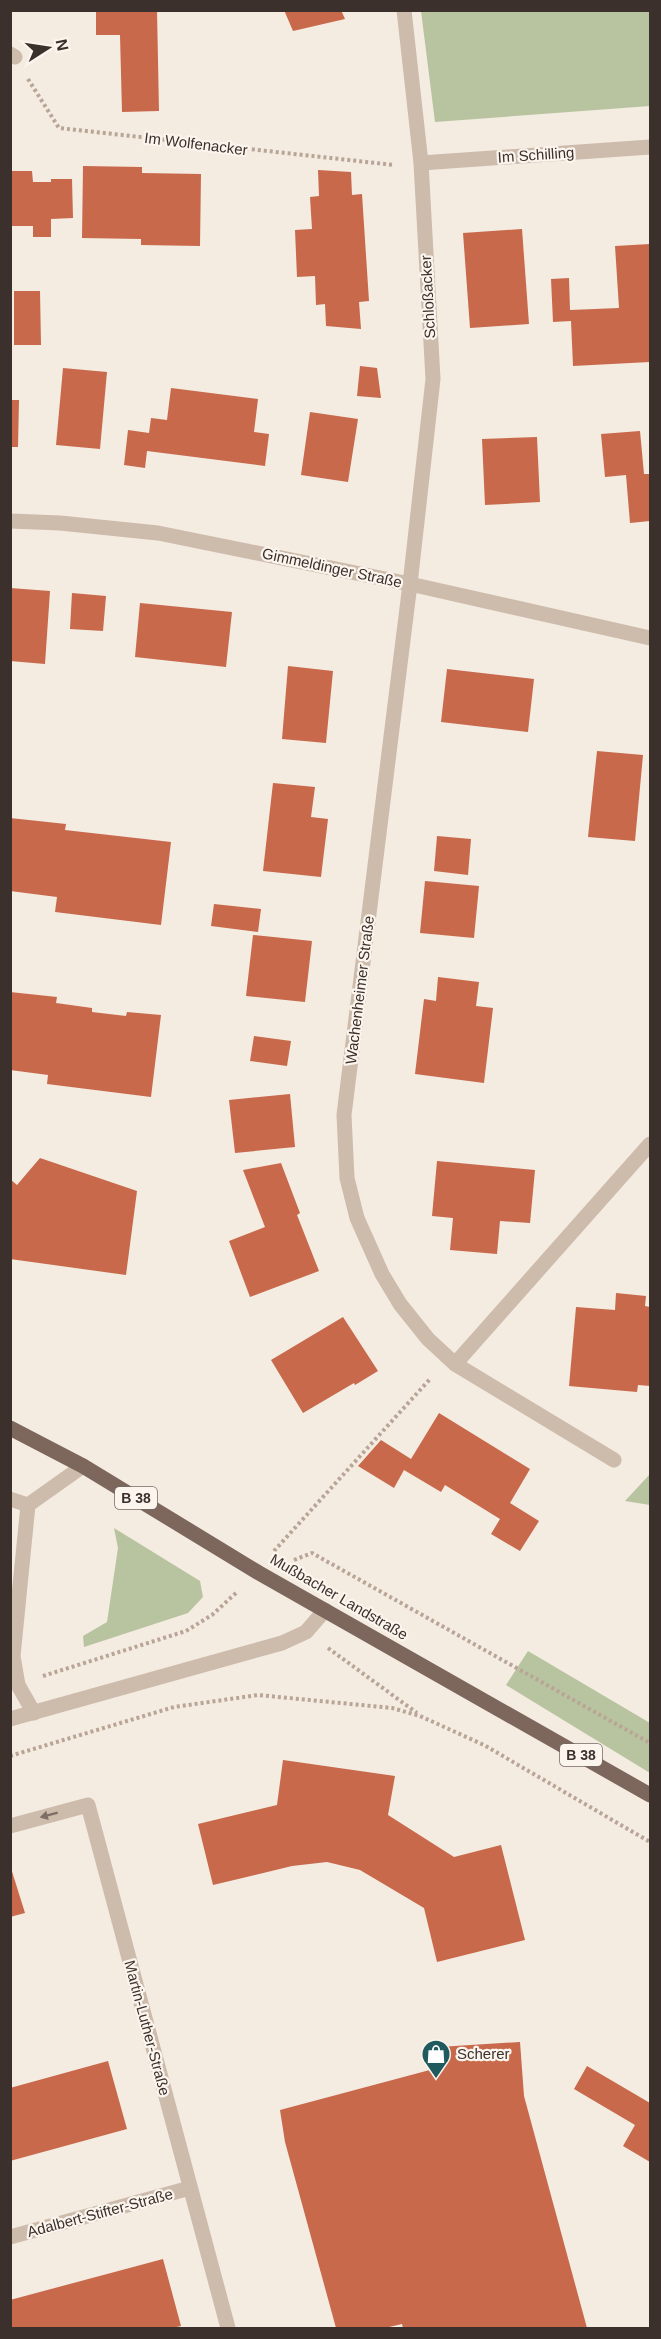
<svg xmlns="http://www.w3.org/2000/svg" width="661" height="2339" viewBox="0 0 661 2339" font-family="Helvetica,sans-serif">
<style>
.green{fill:#b8c4a0}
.building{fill:#c8694b}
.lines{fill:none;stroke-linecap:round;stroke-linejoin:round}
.path{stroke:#b9a596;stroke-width:4;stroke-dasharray:3 3;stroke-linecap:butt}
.service{stroke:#cdbbac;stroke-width:15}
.minor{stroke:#cdbbac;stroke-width:15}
.tertiary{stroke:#cdbbac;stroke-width:15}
.primary{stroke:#7d675c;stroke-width:15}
.oneway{fill:#7d6f65}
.labels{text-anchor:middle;stroke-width:4.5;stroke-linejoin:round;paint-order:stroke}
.shield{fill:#fbf5ee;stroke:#756b66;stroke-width:1.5}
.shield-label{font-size:14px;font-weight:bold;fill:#3b302b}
.street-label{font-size:15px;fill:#3b302b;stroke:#fbf5ee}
.poi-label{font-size:15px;fill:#3b302b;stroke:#fbf5ee;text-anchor:start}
</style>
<rect width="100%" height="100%" fill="#f4ebe1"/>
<path class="green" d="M 421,11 L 650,11 L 650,106 L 435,122 Z
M 650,1474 L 650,1505 L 625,1501 Z
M 114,1528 L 200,1581 L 203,1597 L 188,1613 L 84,1647 L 83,1636 L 107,1622 L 118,1548 Z
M 528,1651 L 650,1723 L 650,1773 L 506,1685 Z"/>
<path class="building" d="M 96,10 L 157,10 L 159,111 L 122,112 L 120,35 L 96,35 Z
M 284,10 L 341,10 L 345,19 L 293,31 Z
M 83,166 L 142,167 L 142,173 L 201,174 L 200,246 L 141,245 L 141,239 L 82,238 Z
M 318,170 L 351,172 L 352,195 L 362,194 L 369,301 L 359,302 L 361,329 L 326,326 L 325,304 L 316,305 L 315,276 L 297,277 L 295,230 L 312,229 L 310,197 L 319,196 Z
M 10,171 L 32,171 L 33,182 L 51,182 L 51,179 L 72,179 L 73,218 L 51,219 L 51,237 L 33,237 L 33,226 L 10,226 Z
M 522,229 L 529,324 L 470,328 L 463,233 Z
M 650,244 L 650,362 L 573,366 L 571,321 L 553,322 L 551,279 L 569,278 L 570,310 L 619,308 L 615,246 Z
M 14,291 L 40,291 L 41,345 L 14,345 Z
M 360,366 L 377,368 L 381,398 L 357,396 Z
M 63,368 L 107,372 L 100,449 L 56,445 Z
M 171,388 L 258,399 L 254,432 L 269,434 L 265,466 L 147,451 L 145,468 L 124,465 L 128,430 L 149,433 L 151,418 L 167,420 Z
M 10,400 L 19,400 L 18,447 L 10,447 Z
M 310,412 L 358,419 L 348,482 L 301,475 Z
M 640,431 L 644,474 L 650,474 L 650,521 L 630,523 L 626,475 L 605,477 L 601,434 Z
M 537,437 L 540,502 L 485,505 L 482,439 Z
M 10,588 L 50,591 L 45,664 L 10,661 Z
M 72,593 L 106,596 L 103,631 L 70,629 Z
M 140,603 L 232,612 L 226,667 L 135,657 Z
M 288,666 L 333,671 L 326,743 L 282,739 Z
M 447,669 L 534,679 L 528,732 L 441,722 Z
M 597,751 L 643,755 L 635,841 L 588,837 Z
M 273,783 L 315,787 L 311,817 L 328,819 L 321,877 L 263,871 Z
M 10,818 L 66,824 L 65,830 L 171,842 L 161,925 L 55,912 L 57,897 L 10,891 Z
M 437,836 L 471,839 L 468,875 L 434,871 Z
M 425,881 L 479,886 L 474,938 L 420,933 Z
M 214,904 L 261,909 L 258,932 L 211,926 Z
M 253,935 L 312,941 L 305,1002 L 246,996 Z
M 438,977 L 479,982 L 476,1006 L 493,1008 L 484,1083 L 415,1074 L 424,999 L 436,1001 Z
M 10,992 L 57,997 L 56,1003 L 92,1008 L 92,1012 L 126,1016 L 127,1012 L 161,1015 L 151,1097 L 47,1084 L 48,1075 L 10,1070 Z
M 254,1036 L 291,1041 L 287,1066 L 250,1061 Z
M 290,1094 L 295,1147 L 235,1153 L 229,1100 Z
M 40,1158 L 137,1191 L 126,1275 L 10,1259 L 10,1179 L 17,1185 Z
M 437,1161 L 535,1170 L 530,1223 L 500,1221 L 497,1254 L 450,1250 L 453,1218 L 432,1216 Z
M 281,1163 L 300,1213 L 297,1215 L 319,1271 L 250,1297 L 229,1241 L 265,1227 L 243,1170 Z
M 616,1293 L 646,1296 L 645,1306 L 650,1307 L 650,1386 L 638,1385 L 637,1392 L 569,1386 L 576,1307 L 615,1310 Z
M 343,1317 L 378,1371 L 355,1385 L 354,1383 L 303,1413 L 271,1360 Z
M 439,1413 L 530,1469 L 510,1503 L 539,1521 L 520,1551 L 491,1534 L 500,1519 L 445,1485 L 441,1492 L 404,1470 L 394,1488 L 358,1466 L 381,1440 L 411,1459 Z
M 283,1760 L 395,1776 L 388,1815 L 454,1857 L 501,1845 L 525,1940 L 437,1962 L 424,1908 L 360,1870 L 327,1862 L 292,1866 L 213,1885 L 198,1824 L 277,1805 Z
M 10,1865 L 25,1913 L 10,1917 Z
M 520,2042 L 524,2096 L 587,2328 L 403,2328 L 402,2324 L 385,2328 L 336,2328 L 285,2142 L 280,2110 L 441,2067 L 439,2047 Z
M 108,2061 L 127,2129 L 10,2161 L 10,2088 Z
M 587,2066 L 650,2103 L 650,2162 L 623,2146 L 635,2125 L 574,2089 Z
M 163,2259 L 181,2326 L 172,2328 L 10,2328 L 10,2300 Z"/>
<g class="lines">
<path class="path" d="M 28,79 L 59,128 L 394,165
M 274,1551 L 430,1379
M 294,1560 L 312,1553 L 650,1743
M 328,1648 L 417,1713
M 43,1676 L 186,1631 L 212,1615 L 237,1592
M 10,1756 L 174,1707 L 258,1695 L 392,1708 L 420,1716 L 484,1745 L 650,1842"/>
<path class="service" d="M 455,1364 L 650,1144
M 10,1499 L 28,1505
M 34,1713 L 18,1685 L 13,1656 L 28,1505 L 83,1466"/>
<path class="minor" d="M 404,10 L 421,163 L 433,379 L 410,584 L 344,1115 L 347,1178 L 357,1218 L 382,1274 L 400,1304 L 428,1339 L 455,1364 L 614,1460
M 10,54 L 15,57
M 421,163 L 650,147
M 10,521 L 60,523 L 158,533 L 410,584 L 650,638
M 10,1826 L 88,1805 L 228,2328
M 10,2237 L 190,2188"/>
<path class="tertiary" d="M 10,1719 L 282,1643 L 306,1632 L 325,1610"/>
<path class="primary" d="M 10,1428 L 83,1466 L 259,1573 L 650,1795"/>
</g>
<defs><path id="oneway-solid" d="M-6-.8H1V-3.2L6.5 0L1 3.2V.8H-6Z" transform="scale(1.5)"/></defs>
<use class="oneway" href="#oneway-solid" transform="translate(49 1815) rotate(165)"/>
<defs>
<g id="shop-pin" transform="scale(1.5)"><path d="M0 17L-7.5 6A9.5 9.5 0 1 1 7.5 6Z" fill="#1f5a5e" stroke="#fbf5ee"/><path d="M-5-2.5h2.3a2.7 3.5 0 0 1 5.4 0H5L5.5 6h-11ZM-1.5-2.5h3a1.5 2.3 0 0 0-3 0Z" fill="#fff"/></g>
</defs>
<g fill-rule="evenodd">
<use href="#shop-pin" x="436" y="2054"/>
</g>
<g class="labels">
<g class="shield">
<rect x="115" y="1487" width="42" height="22" rx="4.5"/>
<rect x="560" y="1744" width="42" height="22" rx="4.5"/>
</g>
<g class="shield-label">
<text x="136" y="1503">B 38</text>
<text x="581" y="1760">B 38</text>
</g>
<g class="street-label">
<text transform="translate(196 144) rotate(7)" y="5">Im Wolfenacker</text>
<text transform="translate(536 155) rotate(-4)" y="5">Im Schilling</text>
<text transform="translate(428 297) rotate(-93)" y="5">Schloßacker</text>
<text transform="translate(332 568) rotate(12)" y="5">Gimmeldinger Straße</text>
<text transform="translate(360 990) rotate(-83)" y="5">Wachenheimer Straße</text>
<text transform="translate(339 1597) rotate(30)" y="5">Mußbacher Landstraße</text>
<text transform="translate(147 2028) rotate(75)" y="5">Martin-Luther-Straße</text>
<text transform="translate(100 2213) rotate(-15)" y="5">Adalbert-Stifter-Straße</text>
</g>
<g class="poi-label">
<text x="457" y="2059">Scherer</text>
</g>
</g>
<rect width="661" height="2339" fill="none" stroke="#3b302b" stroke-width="24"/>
<g transform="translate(48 48) rotate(78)" stroke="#fbf5ee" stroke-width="4.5" paint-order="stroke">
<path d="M0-4.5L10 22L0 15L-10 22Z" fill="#3b302b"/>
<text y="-9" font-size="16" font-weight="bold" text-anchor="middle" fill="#3b302b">N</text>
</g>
</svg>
